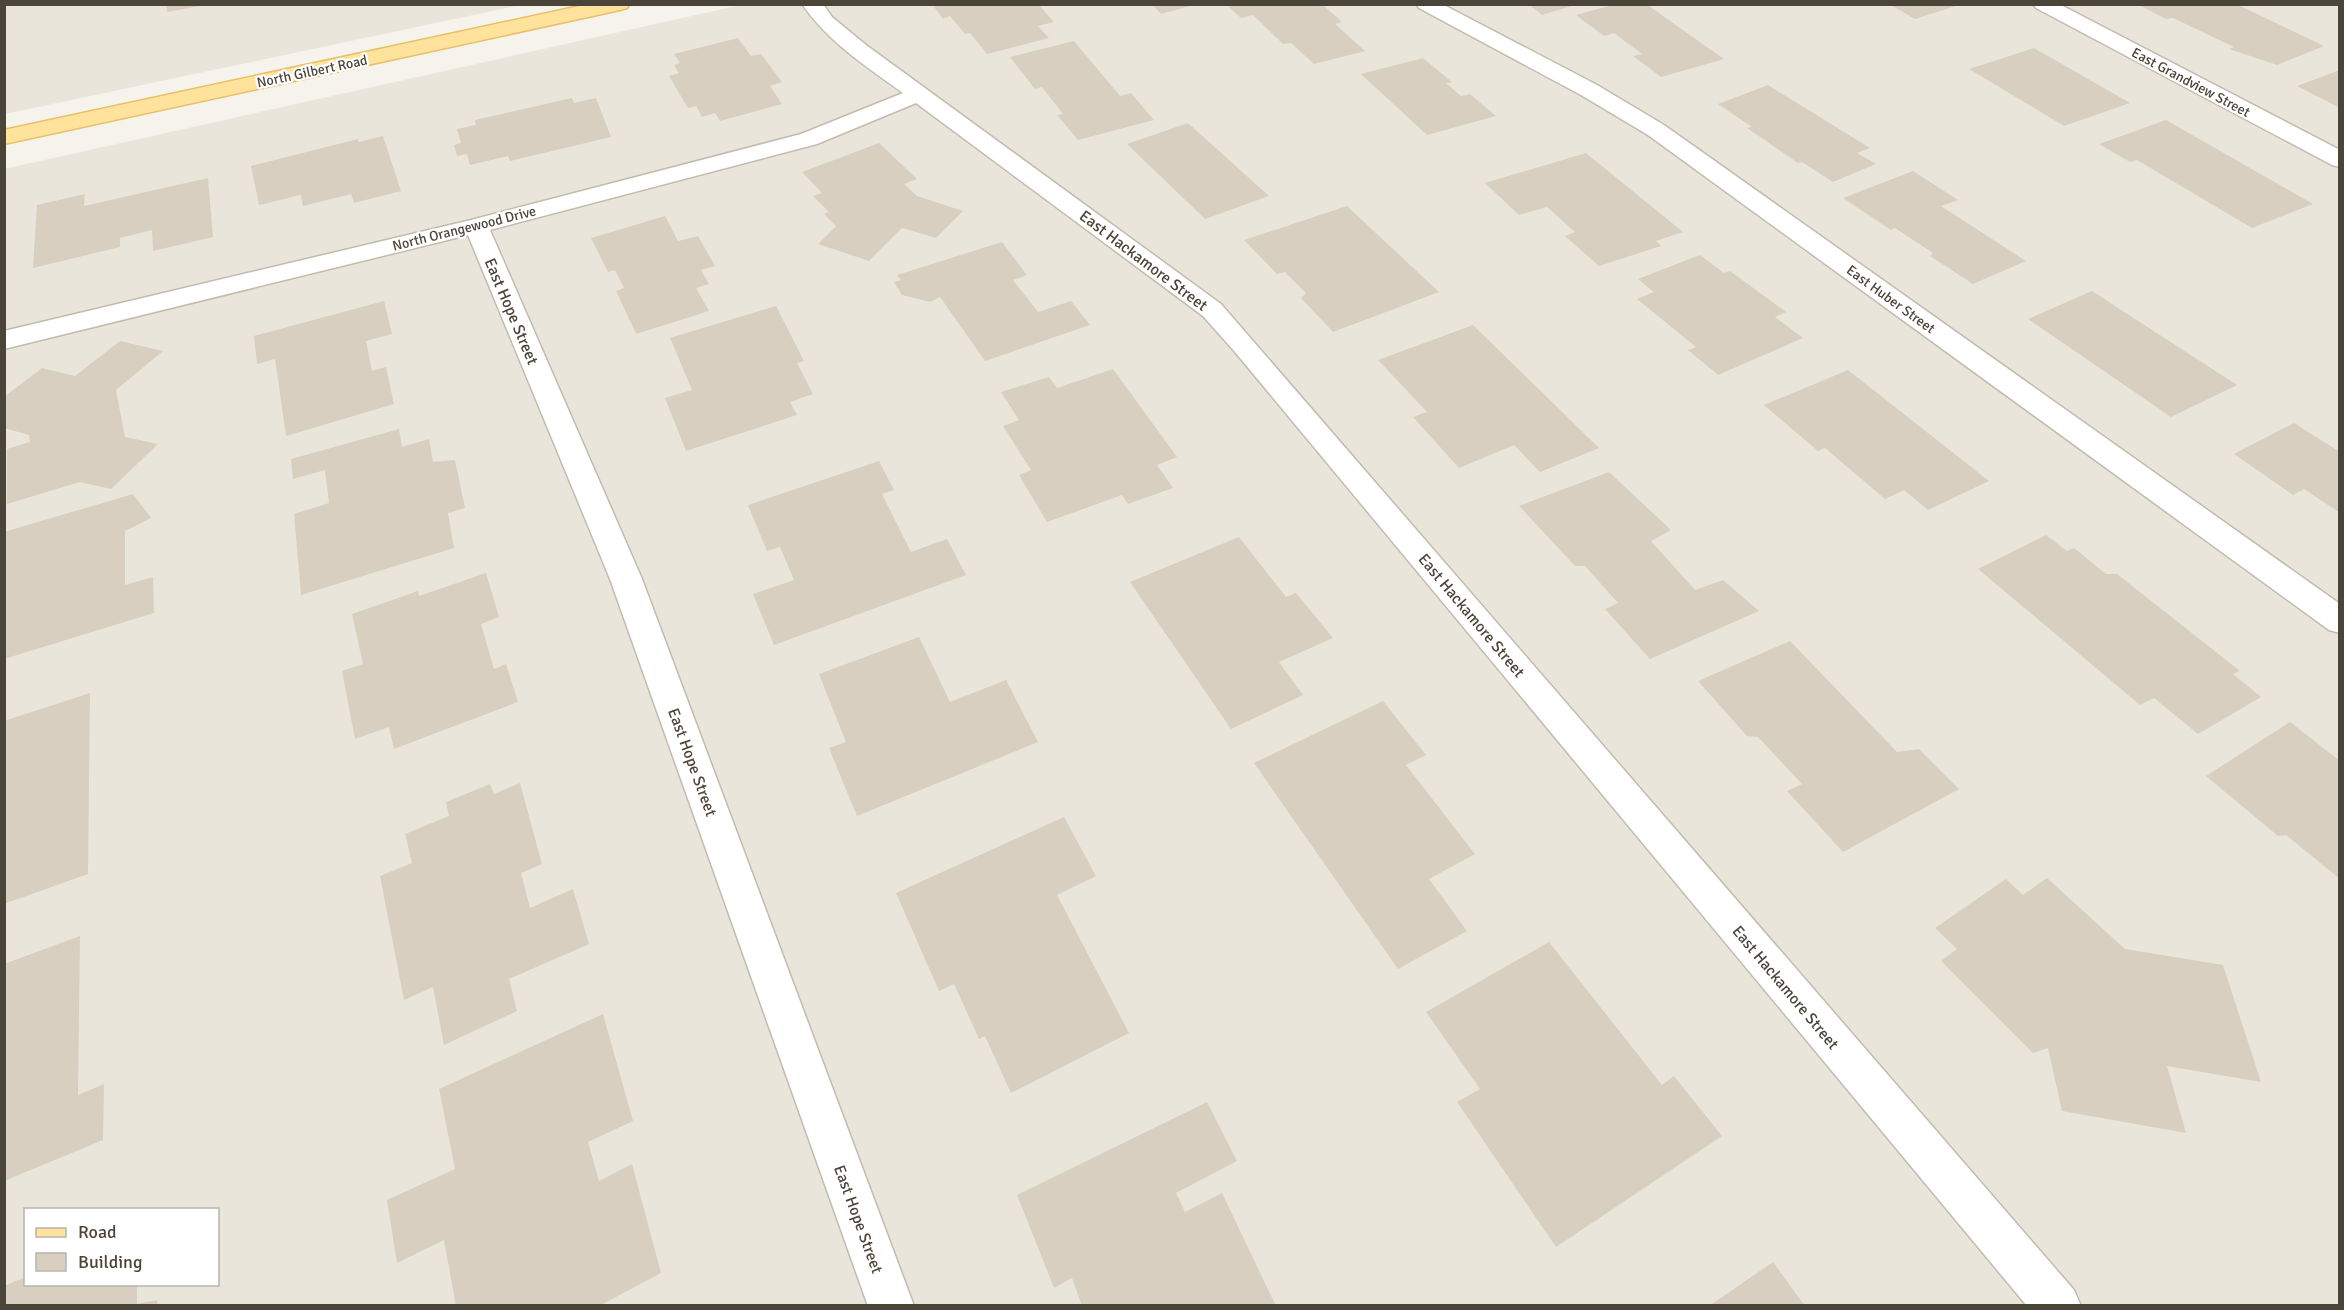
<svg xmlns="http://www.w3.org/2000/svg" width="2344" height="1310" viewBox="0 0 2344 1310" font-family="Signika,sans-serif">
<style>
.residential{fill:#eae5da;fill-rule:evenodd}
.building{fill:#d8cfc1}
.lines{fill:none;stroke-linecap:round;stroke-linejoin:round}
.street-casing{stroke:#c2bbae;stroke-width:3}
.primary-casing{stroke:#e6c16a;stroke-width:3}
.street{fill:#fff;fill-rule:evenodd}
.primary{fill:#ffe39c;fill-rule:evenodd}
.labels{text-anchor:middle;stroke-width:4.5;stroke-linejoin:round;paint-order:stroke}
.far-street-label{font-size:14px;fill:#4b4439;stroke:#fff}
.street-label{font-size:16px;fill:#4b4439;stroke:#fff}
</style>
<rect width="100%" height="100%" fill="#f6f3ec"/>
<path class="residential" d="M 5,5 L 521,5 L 5,114 Z
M 741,5 L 2339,5 L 2339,1305 L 5,1305 L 4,169 ZM 26,1210 L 218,1210 L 218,1284 L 26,1284 Z"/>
<path class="building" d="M 166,4 L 200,4 L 200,6 L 167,12 Z
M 932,4 L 1038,4 L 1054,22 L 1038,26 L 1049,38 L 987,54 L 970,33 L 965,34 L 950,16 L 943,19 Z
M 1152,4 L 1194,4 L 1194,5 L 1161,14 Z
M 1232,4 L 1322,4 L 1342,22 L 1335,24 L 1365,51 L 1314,64 L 1291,43 L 1283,44 L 1253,15 L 1241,18 L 1228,6 Z
M 1528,4 L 1575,4 L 1575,5 L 1542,15 Z
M 1616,4 L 1646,4 L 1724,59 L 1661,77 L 1633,56 L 1642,54 L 1614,33 L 1604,36 L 1576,15 Z
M 1889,4 L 1959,4 L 1959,5 L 1915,19 Z
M 2137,4 L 2236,4 L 2324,46 L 2277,65 L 2229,49 L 2234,47 L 2173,18 L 2166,19 Z
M 738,38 L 751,56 L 761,54 L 782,82 L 770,86 L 782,104 L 720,121 L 715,113 L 702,117 L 696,106 L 688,108 L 669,76 L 679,73 L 674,65 L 680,63 L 674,54 Z
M 1074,41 L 1120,96 L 1131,93 L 1154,120 L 1078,140 L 1057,115 L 1063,114 L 1042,87 L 1035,89 L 1010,57 Z
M 2034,48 L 2130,103 L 2064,126 L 1969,69 Z
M 1423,58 L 1452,82 L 1446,83 L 1461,96 L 1470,94 L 1496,116 L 1427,135 L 1361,74 Z
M 2340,70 L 2340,108 L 2297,86 Z
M 1768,85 L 1870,148 L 1857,153 L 1876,164 L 1833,182 L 1802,162 L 1798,163 L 1747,128 L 1752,127 L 1718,104 Z
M 572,98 L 574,103 L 596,98 L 611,137 L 510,161 L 508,156 L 470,165 L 467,154 L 457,156 L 454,145 L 461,143 L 457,129 L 476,125 L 475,120 Z
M 2166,120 L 2313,204 L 2252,228 L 2137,160 L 2130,162 L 2099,144 Z
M 1188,123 L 1269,196 L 1205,219 L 1127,144 Z
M 383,136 L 401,191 L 354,203 L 351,194 L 303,206 L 301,195 L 259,205 L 251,166 L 358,139 L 359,142 Z
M 879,143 L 917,179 L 904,184 L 917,196 L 963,211 L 936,238 L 902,228 L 869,261 L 818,244 L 836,226 L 824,214 L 829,212 L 813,196 L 822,193 L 802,172 Z
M 1586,153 L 1683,232 L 1656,241 L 1661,246 L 1599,266 L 1565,236 L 1575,232 L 1547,207 L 1519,215 L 1485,183 Z
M 1913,171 L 1958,200 L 1941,206 L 2026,261 L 1973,284 L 1930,256 L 1933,253 L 1895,228 L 1891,230 L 1843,198 Z
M 208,178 L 213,237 L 153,251 L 152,230 L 120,238 L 120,247 L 33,268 L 37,205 L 85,194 L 84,206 Z
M 1347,206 L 1439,292 L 1333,332 L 1301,298 L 1306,293 L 1285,272 L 1277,274 L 1244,240 Z
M 665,216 L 678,241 L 698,236 L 715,266 L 701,270 L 709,284 L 696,288 L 709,311 L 636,334 L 616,291 L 624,288 L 615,270 L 608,272 L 591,238 Z
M 1002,242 L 1027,275 L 1013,280 L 1038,312 L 1071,301 L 1090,325 L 985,361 L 940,297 L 930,302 L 902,295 L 894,282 L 901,280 L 897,275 Z
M 1700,255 L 1724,273 L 1730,271 L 1786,312 L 1775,317 L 1803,338 L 1718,375 L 1688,350 L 1696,347 L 1637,299 L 1654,292 L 1638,279 Z
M 2092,291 L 2237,385 L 2171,417 L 2028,319 Z
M 384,301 L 392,334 L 366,341 L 372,371 L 386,367 L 394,404 L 286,436 L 275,359 L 257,364 L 254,336 Z
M 776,306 L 804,361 L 797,363 L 813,394 L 790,402 L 797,415 L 686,451 L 665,398 L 692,390 L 670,338 Z
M 1473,325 L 1599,448 L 1540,472 L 1514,445 L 1459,468 L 1413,417 L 1427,412 L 1378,360 Z
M 120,341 L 163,351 L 116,390 L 125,437 L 158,444 L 111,489 L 80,482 L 7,504 L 7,449 L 30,442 L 29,435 L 4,428 L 4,397 L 42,368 L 75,376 Z
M 1113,369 L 1177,457 L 1157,465 L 1173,488 L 1128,504 L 1122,495 L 1047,522 L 1019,475 L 1031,470 L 1003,426 L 1019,420 L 1001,392 L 1049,377 L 1057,388 Z
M 1848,370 L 1989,481 L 1928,510 L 1904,490 L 1885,499 L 1825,448 L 1818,451 L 1764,405 Z
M 2294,423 L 2340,452 L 2340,513 L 2304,489 L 2293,495 L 2234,454 Z
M 399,429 L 402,447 L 429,439 L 433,462 L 455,460 L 465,508 L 448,513 L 454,548 L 301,595 L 294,514 L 329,503 L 325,470 L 293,479 L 291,459 Z
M 879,461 L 894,490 L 882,494 L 911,552 L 947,539 L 966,575 L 774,645 L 753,594 L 794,580 L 780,547 L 767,551 L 748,505 Z
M 1609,472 L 1671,530 L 1651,541 L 1695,590 L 1723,580 L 1759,611 L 1650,659 L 1605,609 L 1618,603 L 1585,566 L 1575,566 L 1519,506 Z
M 133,494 L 151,518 L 125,531 L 125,585 L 153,577 L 154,613 L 4,659 L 4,532 Z
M 2046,535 L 2067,551 L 2074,548 L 2106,574 L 2117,574 L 2240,671 L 2233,674 L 2261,697 L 2198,734 L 2154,698 L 2140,705 L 1978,569 Z
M 1239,537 L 1286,597 L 1296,593 L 1333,638 L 1279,662 L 1303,695 L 1231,729 L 1130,582 Z
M 486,573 L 499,617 L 481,624 L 494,669 L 506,664 L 518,702 L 394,749 L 389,727 L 355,739 L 342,671 L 363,664 L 352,614 L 418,591 L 419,596 Z
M 919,637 L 950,702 L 1006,680 L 1038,742 L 857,816 L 829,748 L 846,742 L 819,674 Z
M 1790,641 L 1897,752 L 1919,749 L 1959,789 L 1843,852 L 1787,791 L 1802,784 L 1758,737 L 1747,736 L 1698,681 Z
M 90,693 L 88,874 L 4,904 L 4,721 Z
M 1383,701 L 1426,755 L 1406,765 L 1475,854 L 1429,879 L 1467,931 L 1398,969 L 1254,763 Z
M 2290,722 L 2340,761 L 2340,879 L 2286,835 L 2278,836 L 2206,776 Z
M 520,783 L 542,864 L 521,873 L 530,908 L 573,889 L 589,944 L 509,979 L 517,1011 L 444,1045 L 433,987 L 404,1000 L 380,876 L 412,863 L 405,834 L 449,816 L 446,802 L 490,784 L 494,794 Z
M 1064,817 L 1096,876 L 1057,895 L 1129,1033 L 1011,1093 L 985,1036 L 979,1039 L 954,984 L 939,991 L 896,893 Z
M 2047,878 L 2125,949 L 2223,965 L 2261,1082 L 2167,1066 L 2186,1133 L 2062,1111 L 2048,1048 L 2033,1053 L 1941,961 L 1957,949 L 1935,928 L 2006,879 L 2023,895 Z
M 80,936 L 78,1095 L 104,1084 L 103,1140 L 4,1181 L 4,964 Z
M 1549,942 L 1662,1085 L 1674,1076 L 1722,1136 L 1556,1247 L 1457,1102 L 1480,1089 L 1426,1012 Z
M 603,1014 L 633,1121 L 588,1142 L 599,1181 L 632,1164 L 661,1273 L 599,1306 L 456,1306 L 444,1240 L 397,1263 L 387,1200 L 455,1169 L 439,1089 Z
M 1207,1102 L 1237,1161 L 1176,1193 L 1185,1212 L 1222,1193 L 1276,1306 L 1082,1306 L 1072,1278 L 1054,1288 L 1017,1195 Z
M 1773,1262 L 1805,1306 L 1709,1306 Z
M 26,1277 L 26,1284 L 137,1284 L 137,1304 L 157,1300 L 158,1306 L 4,1306 L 4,1286 Z"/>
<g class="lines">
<g class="street-casing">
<path id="street" d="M 802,4 L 823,4 L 832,17 L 866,45 L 1221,304 L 2074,1290 L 2081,1306 L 2027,1306 L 1235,352 L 1203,316 L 916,103 L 817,144 L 490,230 L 642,579 L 914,1306 L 868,1306 L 610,579 L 468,235 L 4,349 L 4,331 L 471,220 L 801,134 L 903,93 C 867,67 828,42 802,4 Z
M 1416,4 L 1442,4 L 1597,85 L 1664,125 L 2340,604 L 2340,633 L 2329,630 L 1648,135 L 1581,95 L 1419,8 Z
M 2033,4 L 2059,4 L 2340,150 L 2340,167 L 2332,165 L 2036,8 Z"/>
</g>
<g class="primary-casing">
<path id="primary" d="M 589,4 L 630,4 L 627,8 L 620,10 L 4,144 L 4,130 Z"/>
</g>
<use href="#street" class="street"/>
<use href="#primary" class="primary"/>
</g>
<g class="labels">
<g class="far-street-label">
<text transform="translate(312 71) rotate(-12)" y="5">North Gilbert Road</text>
<text transform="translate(2191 82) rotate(28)" y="5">East Grandview Street</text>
<text transform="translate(464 228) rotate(-14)" y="5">North Orangewood Drive</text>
<text transform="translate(1891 299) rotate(36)" y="5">East Huber Street</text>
</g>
<g class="street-label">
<text transform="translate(1144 260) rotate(37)" y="6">East Hackamore Street</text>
<text transform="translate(512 311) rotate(67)" y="6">East Hope Street</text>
<text transform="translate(1472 615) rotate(50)" y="6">East Hackamore Street</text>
<text transform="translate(693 762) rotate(70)" y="6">East Hope Street</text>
<text transform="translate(1786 987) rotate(50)" y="6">East Hackamore Street</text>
<text transform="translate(859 1219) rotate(70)" y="6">East Hope Street</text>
</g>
</g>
<rect width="2344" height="1310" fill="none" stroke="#4b4439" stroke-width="12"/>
<rect x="24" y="1208" width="195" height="78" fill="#ffffff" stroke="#b7b4b0" stroke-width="1.5"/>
<rect x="36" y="1228" width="30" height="9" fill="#ffe39c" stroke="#b7b4b0" stroke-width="1.5"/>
<text x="78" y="1238" font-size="18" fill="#4b4439">Road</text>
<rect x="36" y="1253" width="30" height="18" fill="#d8cfc1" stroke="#b7b4b0" stroke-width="1.5"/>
<text x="78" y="1268" font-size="18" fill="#4b4439">Building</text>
</svg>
